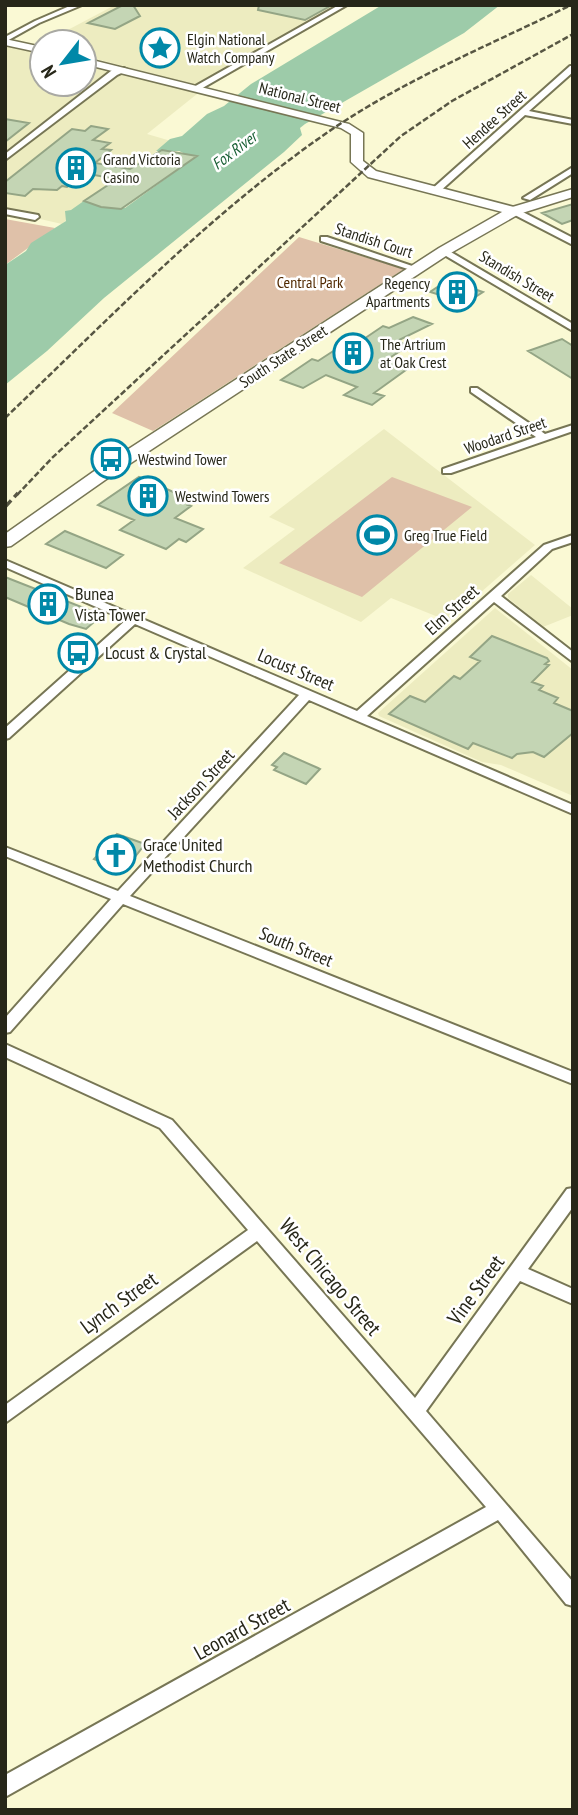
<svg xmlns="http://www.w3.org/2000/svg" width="578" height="1815" viewBox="0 0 578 1815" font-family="'PT Sans Narrow',sans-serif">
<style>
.built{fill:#edecc0}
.green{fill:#dfc1a9}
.water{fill:#9dcba9}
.building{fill:#c4d5b4;stroke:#94a585;stroke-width:2}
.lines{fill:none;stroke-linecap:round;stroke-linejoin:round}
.street-casing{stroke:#777655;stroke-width:4}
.secondary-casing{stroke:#777655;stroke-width:3}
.primary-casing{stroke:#777655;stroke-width:3}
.street{fill:#fff;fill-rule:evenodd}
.secondary{fill:#fff;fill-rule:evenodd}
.primary{fill:#fff;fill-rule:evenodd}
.rail-far1{stroke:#575643;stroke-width:2.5;stroke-dasharray:6 2.5;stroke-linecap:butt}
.rail{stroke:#575643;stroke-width:3.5;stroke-dasharray:9 4.5;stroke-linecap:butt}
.labels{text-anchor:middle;stroke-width:5;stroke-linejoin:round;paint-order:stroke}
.far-poi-label{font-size:16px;fill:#272719;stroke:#fff;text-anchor:start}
.far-street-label{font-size:16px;fill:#272719;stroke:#fff}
.far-water-label{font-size:16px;font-style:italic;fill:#1a6036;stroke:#fff}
.far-park-label{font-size:16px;fill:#512900;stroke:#fff}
.poi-label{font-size:18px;fill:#272719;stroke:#fff;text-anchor:start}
.street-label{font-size:18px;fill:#272719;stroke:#fff}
.near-street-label{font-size:21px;fill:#272719;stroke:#fff}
</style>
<rect width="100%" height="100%" fill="#faf9d4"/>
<path class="built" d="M 115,5 L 351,5 L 205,87 L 84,56 L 84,42 L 45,42 Z
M 5,42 L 42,50 L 42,84 L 84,84 L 84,61 L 202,90 L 147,134 L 171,141 L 87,201 L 62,224 L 5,211 Z
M 384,429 L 535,545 L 448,621 L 391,598 L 361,622 L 243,568 L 295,529 L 269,517 Z
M 531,575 L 573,609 L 573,615 L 543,627 L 508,598 L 508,594 Z
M 495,608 L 573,670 L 573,796 L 501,765 L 482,762 L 379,716 L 378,713 Z"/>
<path class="green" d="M 5,219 L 55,228 L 5,265 Z
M 299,237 L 404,269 L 153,431 L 112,413 Z
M 392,477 L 472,507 L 362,597 L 279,563 Z"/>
<path class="water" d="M 382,5 L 500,5 L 464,33 L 305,124 L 300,128 L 302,135 L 284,152 L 104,298 L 47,351 L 5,385 L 5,265 L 26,251 L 31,243 L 66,221 L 65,211 L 71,210 L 88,198 L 89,202 L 111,208 L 125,208 L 194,158 L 179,151 L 156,151 L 170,139 L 182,136 L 207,114 L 224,106 L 251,84 Z"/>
<path class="building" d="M 123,5 L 133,5 L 140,16 L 115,29 L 88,23 Z
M 259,5 L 332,5 L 305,20 L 258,10 Z
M 5,119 L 29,123 L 5,142 Z
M 91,126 L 108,129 L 93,140 L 110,143 L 102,149 L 111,150 L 95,163 L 130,169 L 162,150 L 197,156 L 121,209 L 101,207 L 84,201 L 117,179 L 83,173 L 67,187 L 62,186 L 57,190 L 33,189 L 25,196 L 5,193 L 5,182 L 72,129 L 85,131 Z
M 573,204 L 573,220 L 562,224 L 542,213 Z
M 448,280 L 483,292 L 466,303 L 430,292 Z
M 413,317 L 432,324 L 397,341 L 408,346 L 388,359 L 410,367 L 374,393 L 384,396 L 372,405 L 344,395 L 357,387 L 326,375 L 303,388 L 281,380 L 312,359 L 318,361 L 344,344 L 352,347 L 383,326 L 389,328 Z
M 562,339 L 573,346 L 573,379 L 528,351 Z
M 139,477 L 194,501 L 188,505 L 191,506 L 175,518 L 203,529 L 186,542 L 179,539 L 166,549 L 120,530 L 134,520 L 98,505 Z
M 65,531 L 123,555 L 106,568 L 46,544 Z
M 5,577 L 102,615 L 86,629 L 69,624 L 5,597 Z
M 492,636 L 547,658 L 549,661 L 545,664 L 549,665 L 532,682 L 543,686 L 539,690 L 558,698 L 554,703 L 573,711 L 573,733 L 544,757 L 533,752 L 517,754 L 512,758 L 473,743 L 468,749 L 389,714 L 410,696 L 425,702 L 454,676 L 460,679 L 480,661 L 470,657 Z
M 284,753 L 318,768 L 320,769 L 306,784 L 274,770 L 277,767 L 272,765 Z
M 117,834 L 145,844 L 124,871 L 94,859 Z"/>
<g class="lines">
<g class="street-casing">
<path id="street" d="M 72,5 L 82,5 L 39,23 L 5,42 L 5,37 L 35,21 Z
M 339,5 L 347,5 L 199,90 L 192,88 Z
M 570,66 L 573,66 L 573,72 L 529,111 L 573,120 L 573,124 L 525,115 L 438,193 L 432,193 L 432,189 Z
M 124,68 L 128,70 L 117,75 L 5,160 L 5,154 L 111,71 Z
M 573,167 L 573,173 L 530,200 L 523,198 Z
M 5,209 L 38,215 L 39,217 L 35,220 L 5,214 Z
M 511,209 L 517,209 L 573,238 L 573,245 L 511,213 Z
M 321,237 L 327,237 L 421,269 L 414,271 L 321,241 Z
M 444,248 L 573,324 L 573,331 L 441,253 L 441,249 Z
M 471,388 L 477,388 L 545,434 L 573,425 L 573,431 L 451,473 L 443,473 L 443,469 L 536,437 L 471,392 Z
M 573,535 L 573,542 L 552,549 L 501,596 L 573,652 L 573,662 L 494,602 L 367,716 L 573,805 L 573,814 L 309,700 L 130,896 L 573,1072 L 573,1084 L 123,904 L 10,1032 L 5,1033 L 5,1018 L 111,899 L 5,856 L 5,847 L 118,891 L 299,695 L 135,624 L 9,738 L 5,739 L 5,728 L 126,620 L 5,567 L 5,560 L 357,711 L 544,545 Z
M 5,1044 L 172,1120 L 415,1398 L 567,1189 L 573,1188 L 573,1207 L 528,1269 L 573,1289 L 573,1304 L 520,1281 L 426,1411 L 573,1582 L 573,1606 L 566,1604 L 498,1520 L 5,1797 L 5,1775 L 486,1507 L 257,1241 L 5,1423 L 5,1405 L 248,1230 L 160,1128 L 5,1057 Z"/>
</g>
<g class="secondary-casing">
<path id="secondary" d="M 5,39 L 42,47 L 42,53 L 5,45 Z
M 84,58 L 349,124 L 363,133 L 363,161 L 376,171 L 518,208 L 520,211 L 514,215 L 368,177 L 351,162 L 351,134 L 341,128 L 84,64 Z"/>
</g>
<g class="primary-casing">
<path id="primary" d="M 573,189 L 573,197 L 519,214 L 449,254 L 105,480 L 11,546 L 5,547 L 5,534 L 93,472 L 439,248 L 509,208 Z"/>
</g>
<use href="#street" class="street"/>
<use href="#secondary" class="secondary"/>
<use href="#primary" class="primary"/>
<path class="rail-far1" d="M 5,418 C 110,318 211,212 331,130 C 406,79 490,45 571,5
M 17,495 L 52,458 L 401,136 L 452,101 L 573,34"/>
<path class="rail" d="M 5,507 L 18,493"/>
</g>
<defs>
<g id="sight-ring" transform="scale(2.0125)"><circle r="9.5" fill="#fff" stroke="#0088a8" stroke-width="1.5"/><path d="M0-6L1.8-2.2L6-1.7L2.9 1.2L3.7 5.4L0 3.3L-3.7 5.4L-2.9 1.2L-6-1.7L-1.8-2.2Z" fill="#0088a8"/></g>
<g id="building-ring" transform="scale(2.0125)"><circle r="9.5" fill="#fff" stroke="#0088a8" stroke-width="1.5"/><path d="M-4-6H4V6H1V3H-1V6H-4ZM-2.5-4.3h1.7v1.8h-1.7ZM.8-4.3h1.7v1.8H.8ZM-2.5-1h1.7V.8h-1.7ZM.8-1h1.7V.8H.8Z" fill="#0088a8"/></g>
<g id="bus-ring" transform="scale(2.0125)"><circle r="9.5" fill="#fff" stroke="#0088a8" stroke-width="1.5"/><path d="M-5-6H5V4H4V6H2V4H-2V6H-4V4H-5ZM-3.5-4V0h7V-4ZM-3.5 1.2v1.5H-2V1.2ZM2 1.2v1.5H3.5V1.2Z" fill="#0088a8"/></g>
<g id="stadium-ring" transform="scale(2.0125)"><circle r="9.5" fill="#fff" stroke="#0088a8" stroke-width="1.5"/><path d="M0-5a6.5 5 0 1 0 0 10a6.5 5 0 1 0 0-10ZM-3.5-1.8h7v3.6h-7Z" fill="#0088a8"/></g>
<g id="church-ring" transform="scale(2.0125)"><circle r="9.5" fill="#fff" stroke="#0088a8" stroke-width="1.5"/><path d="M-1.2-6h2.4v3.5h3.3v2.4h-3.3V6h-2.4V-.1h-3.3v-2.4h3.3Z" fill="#0088a8"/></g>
</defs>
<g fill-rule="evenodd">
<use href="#sight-ring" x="160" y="48"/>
<use href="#building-ring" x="76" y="168"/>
<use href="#building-ring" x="457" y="292"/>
<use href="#building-ring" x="353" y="353"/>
<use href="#bus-ring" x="111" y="459"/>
<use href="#building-ring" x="148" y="496"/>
<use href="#stadium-ring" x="377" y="535"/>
<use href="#building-ring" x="48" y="604"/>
<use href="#bus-ring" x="78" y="653"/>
<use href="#church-ring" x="116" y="855"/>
</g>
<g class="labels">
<g class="far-poi-label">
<text x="187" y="45">Elgin National<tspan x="187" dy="18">Watch Company</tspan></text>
<text x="103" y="165">Grand Victoria<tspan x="103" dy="18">Casino</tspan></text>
<text x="430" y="289" text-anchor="end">Regency<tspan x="430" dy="18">Apartments</tspan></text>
<text x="380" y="350">The Artrium<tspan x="380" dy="18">at Oak Crest</tspan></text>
<text x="138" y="465">Westwind Tower</text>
<text x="175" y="502">Westwind Towers</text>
<text x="404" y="541">Greg True Field</text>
</g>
<g class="far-street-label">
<text transform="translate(300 97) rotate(14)" y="6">National Street</text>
<text transform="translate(494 119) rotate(-42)" y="6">Hendee Street</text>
<text transform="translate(374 240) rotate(18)" y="6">Standish Court</text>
<text transform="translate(517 276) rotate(31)" y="6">Standish Street</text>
<text transform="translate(283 356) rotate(-33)" y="6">South State Street</text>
<text transform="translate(505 435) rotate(-19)" y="6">Woodard Street</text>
</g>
<g class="far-water-label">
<text transform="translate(234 150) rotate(-37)" y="6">Fox River</text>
</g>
<g class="far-park-label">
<text x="310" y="288">Central Park</text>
</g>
<g class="poi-label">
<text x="75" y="600">Bunea<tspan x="75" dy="21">Vista Tower</tspan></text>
<text x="105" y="659">Locust &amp; Crystal</text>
<text x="143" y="851">Grace United<tspan x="143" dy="21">Methodist Church</tspan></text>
</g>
<g class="street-label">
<text transform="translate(452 610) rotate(-42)" y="6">Elm Street</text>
<text transform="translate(296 670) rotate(23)" y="6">Locust Street</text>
<text transform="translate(201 784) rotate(-47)" y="6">Jackson Street</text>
<text transform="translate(296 947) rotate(22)" y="6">South Street</text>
</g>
<g class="near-street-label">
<text transform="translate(330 1277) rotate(50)" y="7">West Chicago Street</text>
<text transform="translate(476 1290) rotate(-54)" y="7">Vine Street</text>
<text transform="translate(119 1303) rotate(-36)" y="7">Lynch Street</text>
<text transform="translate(242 1629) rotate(-29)" y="7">Leonard Street</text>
</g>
</g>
<rect width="578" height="1815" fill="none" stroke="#272719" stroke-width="14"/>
<g transform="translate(63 63) rotate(239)"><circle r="33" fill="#ffffff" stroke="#a9a9a3" stroke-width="2"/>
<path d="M0-5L12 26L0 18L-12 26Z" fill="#0088a8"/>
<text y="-10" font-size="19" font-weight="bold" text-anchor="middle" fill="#272719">N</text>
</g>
</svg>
